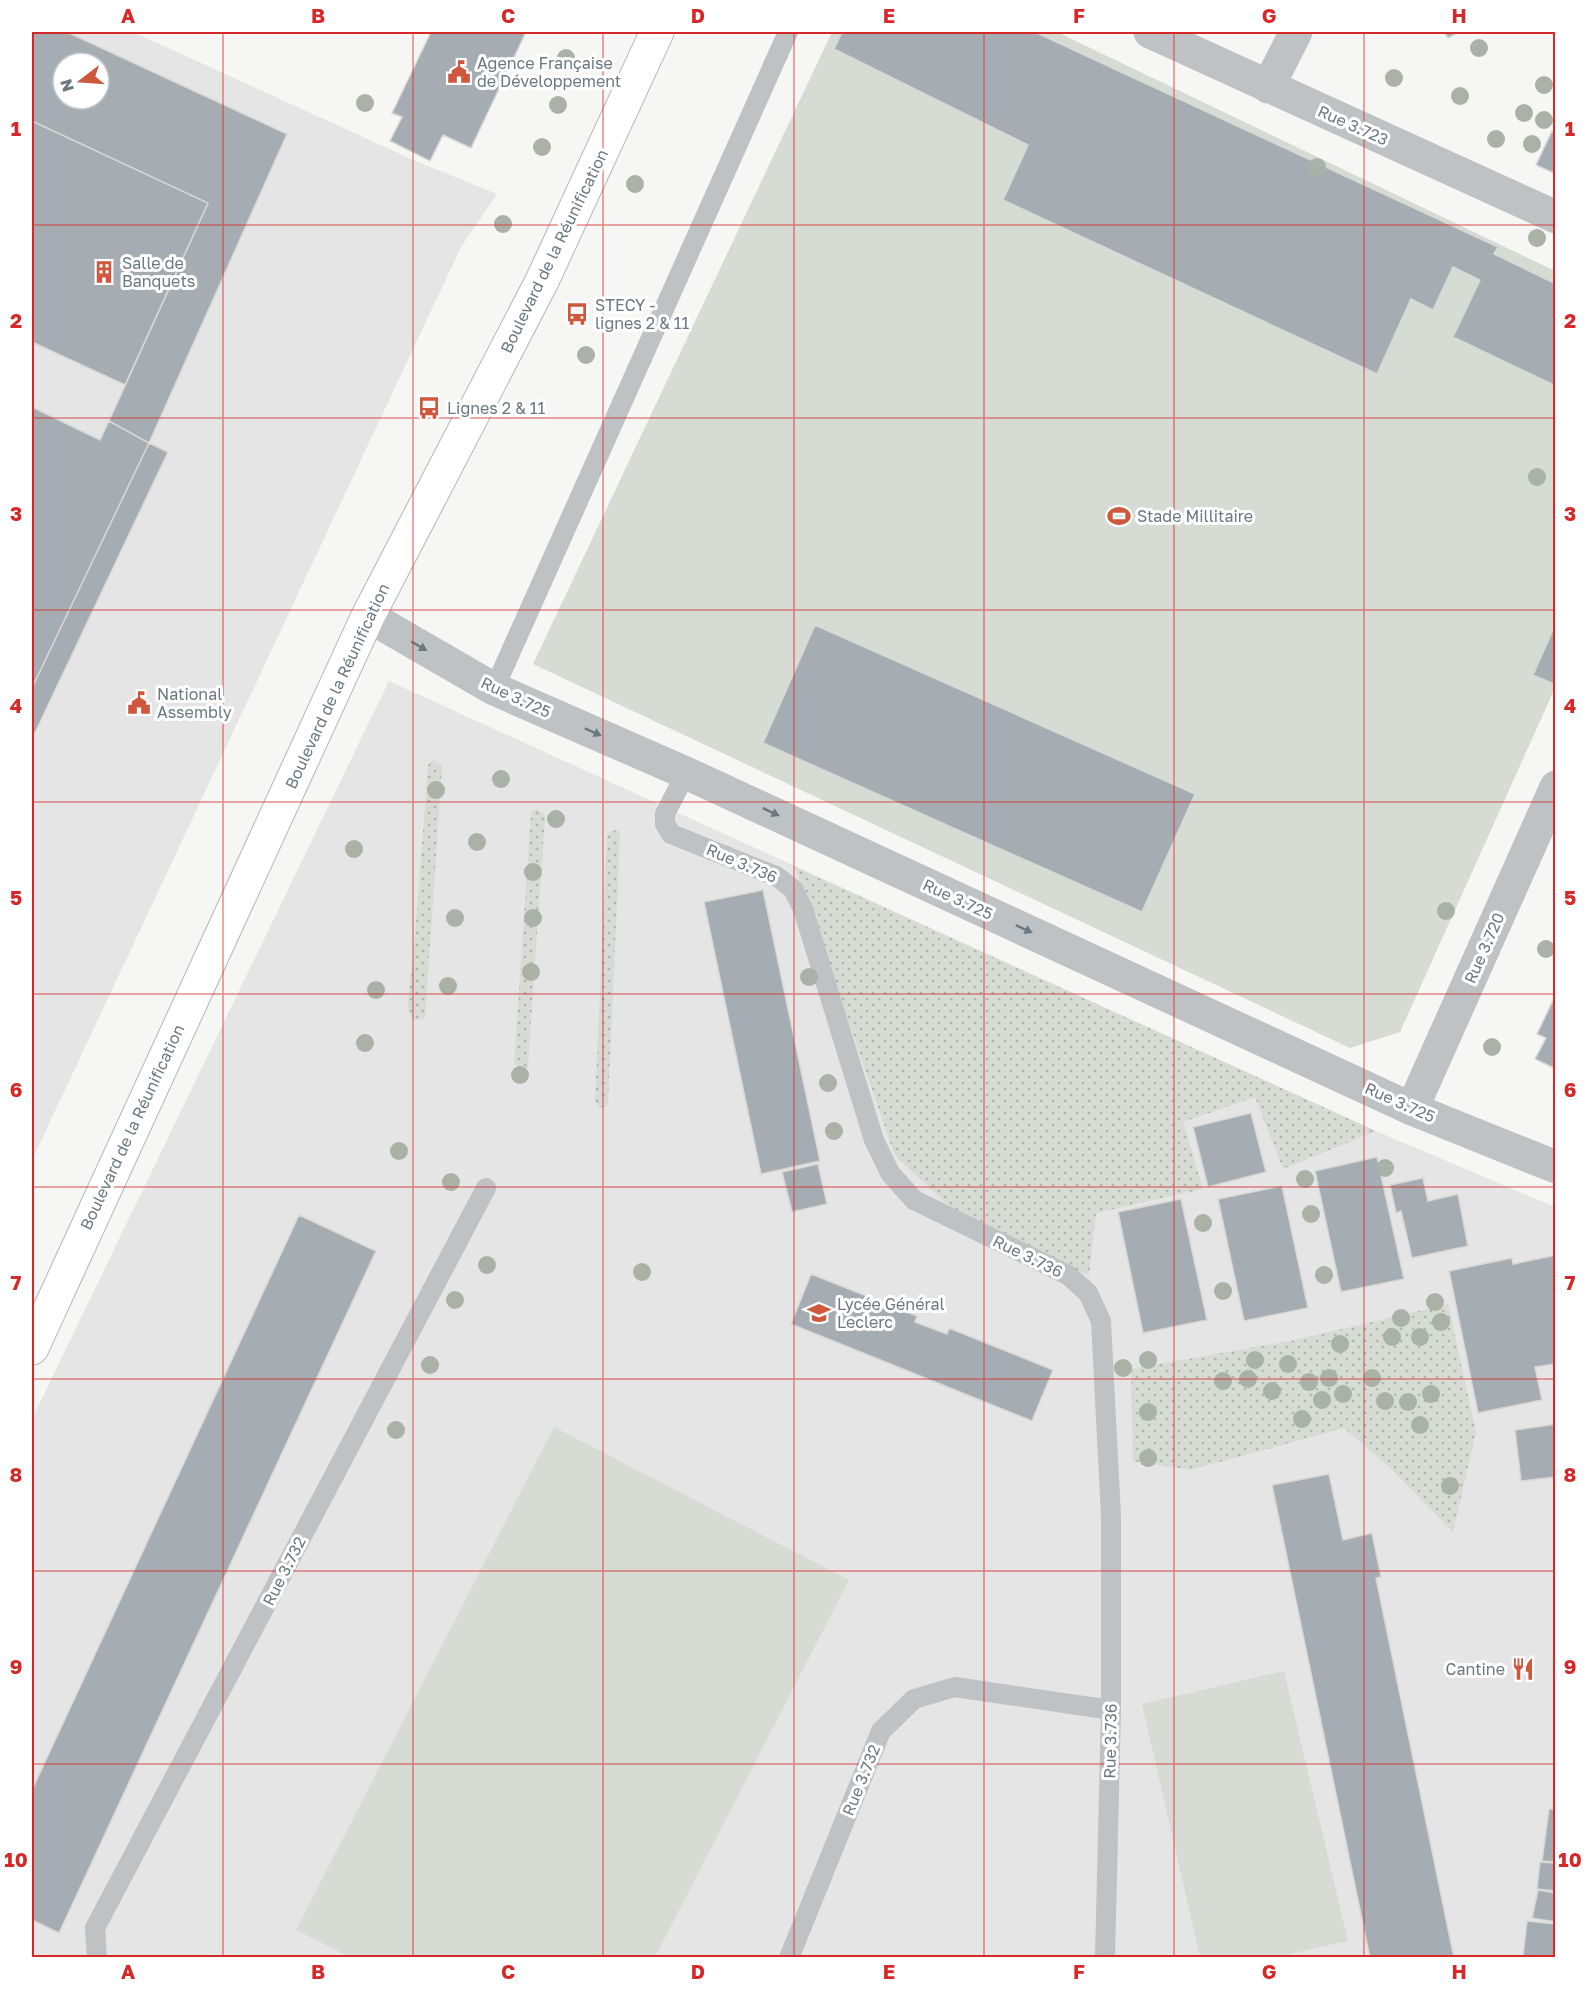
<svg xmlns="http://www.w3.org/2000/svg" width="1587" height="1989" viewBox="0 0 1587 1989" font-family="'Golos Text',sans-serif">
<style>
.built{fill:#e4e5e4;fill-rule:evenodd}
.grass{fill:url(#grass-dots)}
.pitch{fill:#d6dbd3}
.building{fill:#a6adb2;stroke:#d8d8d6;stroke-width:1.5;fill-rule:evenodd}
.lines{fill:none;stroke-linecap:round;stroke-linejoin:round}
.secondary-casing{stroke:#b1b6b9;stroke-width:35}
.service{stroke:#bec2c5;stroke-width:20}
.minor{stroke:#bec2c5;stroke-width:33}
.tertiary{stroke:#bec2c5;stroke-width:33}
.secondary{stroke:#fff;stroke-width:33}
.tree{fill:#aab1a6}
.oneway{fill:#697881}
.grid{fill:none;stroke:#d62828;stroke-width:1.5;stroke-opacity:0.55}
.labels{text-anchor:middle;stroke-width:6;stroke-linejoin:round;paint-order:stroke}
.poi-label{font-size:16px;fill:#697881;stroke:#fff;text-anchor:start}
.street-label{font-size:16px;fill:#697881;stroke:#fff}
.neatline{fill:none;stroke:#d62828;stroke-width:2}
.grid-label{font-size:20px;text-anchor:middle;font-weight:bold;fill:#d62828}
</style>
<defs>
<pattern id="grass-dots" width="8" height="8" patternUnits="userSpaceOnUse" patternTransform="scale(1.5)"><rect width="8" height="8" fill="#d6dbd3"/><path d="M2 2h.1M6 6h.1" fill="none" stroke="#b2b6b1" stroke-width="1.8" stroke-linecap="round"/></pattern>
</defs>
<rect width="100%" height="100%" fill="#f6f6f4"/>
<path class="built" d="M 32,32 L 133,32 L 418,162 L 497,194 L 461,247 L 32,1160 ZM 63,63 L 99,63 L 99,99 L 63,99 Z
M 389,681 L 1376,1131 L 1555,1207 L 1555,1957 L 32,1957 L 32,1419 Z"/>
<path class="grass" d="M 434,760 L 442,767 L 425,1017 L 424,1019 L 414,1020 L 409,1012 L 408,1002 L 415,937 L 428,766 L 430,762 Z
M 538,809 L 545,816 L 528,1066 L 528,1068 L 521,1069 L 514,1064 L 531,814 L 533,810 Z
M 612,830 L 618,831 L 620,835 L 608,1103 L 607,1106 L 600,1108 L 595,1102 L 607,835 Z
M 795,867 L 1376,1131 L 1283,1169 L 1255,1097 L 1183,1122 L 1203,1189 L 1096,1213 L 1089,1275 L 971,1226 L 895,1156 Z
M 1448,1304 L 1476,1432 L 1453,1532 L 1388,1466 L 1344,1428 L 1190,1470 L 1133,1461 L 1131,1369 L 1295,1340 Z"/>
<path class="pitch" d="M 832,32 L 1057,32 L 1555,271 L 1555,688 L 1400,1032 L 1350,1048 L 533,664 Z
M 554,1427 L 849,1580 L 655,1957 L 350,1957 L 296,1930 Z
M 1284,1671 L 1348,1941 L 1275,1957 L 1200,1957 L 1142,1704 Z"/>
<path class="building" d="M 32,32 L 67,32 L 287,134 L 149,443 L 109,421 L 208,203 L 32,121 ZM 63,63 L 99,63 L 99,99 L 63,99 Z
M 431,32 L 526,32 L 471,148 L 443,135 L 430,161 L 390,141 L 402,117 L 392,113 Z
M 842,32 L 1035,32 L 1498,247 L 1494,254 L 1556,284 L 1556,386 L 1453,337 L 1480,280 L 1453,267 L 1433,310 L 1411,299 L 1377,374 L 1003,200 L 1028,145 L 834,49 Z
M 1444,32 L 1459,32 L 1448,38 Z
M 32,121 L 208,203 L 125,385 L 32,342 Z
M 1552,131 L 1556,133 L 1556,174 L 1536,165 Z
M 32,407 L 100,440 L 109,421 L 149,443 L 32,688 Z
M 149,443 L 168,452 L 32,739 L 32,688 Z
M 1556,623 L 1556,685 L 1533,675 Z
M 815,625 L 1195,794 L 1142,912 L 763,743 Z
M 763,890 L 820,1161 L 761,1174 L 704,902 Z
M 1556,994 L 1556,1069 L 1535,1059 L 1546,1038 L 1537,1034 Z
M 1251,1113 L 1266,1172 L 1208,1187 L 1193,1127 Z
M 1377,1157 L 1404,1279 L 1341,1292 L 1315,1171 Z
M 818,1164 L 827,1204 L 792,1212 L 782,1172 Z
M 1423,1178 L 1428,1201 L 1458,1194 L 1468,1246 L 1412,1258 L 1401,1211 L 1396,1213 L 1390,1185 Z
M 1282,1186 L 1308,1308 L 1244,1321 L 1218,1199 Z
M 1181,1199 L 1207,1320 L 1143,1333 L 1118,1212 Z
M 299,1215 L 376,1251 L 59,1933 L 32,1920 L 32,1790 Z
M 1556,1255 L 1556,1364 L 1535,1367 L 1542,1400 L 1478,1413 L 1449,1271 L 1512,1258 L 1513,1264 Z
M 811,1274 L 917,1316 L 915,1322 L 947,1334 L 949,1328 L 1053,1370 L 1032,1421 L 791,1324 Z
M 1556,1424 L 1556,1477 L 1521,1481 L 1515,1430 Z
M 1329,1474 L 1343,1540 L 1372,1533 L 1381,1577 L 1376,1578 L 1454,1958 L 1370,1958 L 1272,1485 Z
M 1554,1790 L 1556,1790 L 1556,1862 L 1542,1861 L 1549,1809 L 1553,1809 Z
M 1540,1862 L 1556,1863 L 1556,1891 L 1537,1889 Z
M 1538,1890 L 1556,1893 L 1556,1922 L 1532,1918 Z
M 1527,1921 L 1556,1924 L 1556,1958 L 1523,1956 Z"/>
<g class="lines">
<g class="secondary-casing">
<path id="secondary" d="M 32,1348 L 368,616 L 542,281 L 657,32"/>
</g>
<path class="service" d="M 494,689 L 788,32
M 686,773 L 665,814 L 665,824 L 671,834 L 776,876 L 793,889 L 803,909 L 874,1140 L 890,1173 L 914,1200 L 1068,1275 L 1088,1293 L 1101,1321 L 1111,1516 L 1111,1710 L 1105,1958
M 97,1958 L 95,1928 L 486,1188
M 789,1958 L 881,1731 L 914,1699 L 955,1687 L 1111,1710"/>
<path class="minor" d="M 1150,32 L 1556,217
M 1268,87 L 1296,32
M 1412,1109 L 1556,787"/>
<path class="tertiary" d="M 368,616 L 494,689 L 686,773 L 1412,1109 L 1556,1167"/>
<use href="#secondary" class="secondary"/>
</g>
<g class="tree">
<circle cx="1479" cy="48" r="9"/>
<circle cx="566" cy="58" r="9"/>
<circle cx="1394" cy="78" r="9"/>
<circle cx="1544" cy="85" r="9"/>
<circle cx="1460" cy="96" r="9"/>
<circle cx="365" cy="103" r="9"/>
<circle cx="558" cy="105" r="9"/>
<circle cx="1524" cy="113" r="9"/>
<circle cx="1544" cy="120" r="9"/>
<circle cx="1496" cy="139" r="9"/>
<circle cx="1532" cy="144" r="9"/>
<circle cx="542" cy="147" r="9"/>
<circle cx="1317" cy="167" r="9"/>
<circle cx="635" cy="184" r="9"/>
<circle cx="503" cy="224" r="9"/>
<circle cx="1537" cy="238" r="9"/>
<circle cx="586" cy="355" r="9"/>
<circle cx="1537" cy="477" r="9"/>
<circle cx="501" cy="779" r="9"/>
<circle cx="436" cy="790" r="9"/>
<circle cx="556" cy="819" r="9"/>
<circle cx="477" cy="842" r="9"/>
<circle cx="354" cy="849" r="9"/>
<circle cx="533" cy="872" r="9"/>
<circle cx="1446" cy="911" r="9"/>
<circle cx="455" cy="918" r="9"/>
<circle cx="533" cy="918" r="9"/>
<circle cx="1546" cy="949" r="9"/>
<circle cx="531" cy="972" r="9"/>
<circle cx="809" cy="977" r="9"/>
<circle cx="448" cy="986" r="9"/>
<circle cx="376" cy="990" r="9"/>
<circle cx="365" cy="1043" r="9"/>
<circle cx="1492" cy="1047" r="9"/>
<circle cx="520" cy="1075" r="9"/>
<circle cx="828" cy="1083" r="9"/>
<circle cx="834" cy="1131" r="9"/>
<circle cx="399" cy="1151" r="9"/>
<circle cx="1385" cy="1168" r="9"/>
<circle cx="1305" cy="1179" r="9"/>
<circle cx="451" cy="1182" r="9"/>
<circle cx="1311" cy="1214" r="9"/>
<circle cx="1203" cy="1223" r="9"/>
<circle cx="487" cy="1265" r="9"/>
<circle cx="642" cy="1272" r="9"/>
<circle cx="1324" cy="1275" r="9"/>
<circle cx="1223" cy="1291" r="9"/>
<circle cx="455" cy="1300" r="9"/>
<circle cx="1435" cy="1302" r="9"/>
<circle cx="1401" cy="1318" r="9"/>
<circle cx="1441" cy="1322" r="9"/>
<circle cx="1392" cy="1337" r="9"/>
<circle cx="1420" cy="1337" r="9"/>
<circle cx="1340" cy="1344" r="9"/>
<circle cx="1148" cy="1360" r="9"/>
<circle cx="1255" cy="1360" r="9"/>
<circle cx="1288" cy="1364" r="9"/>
<circle cx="430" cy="1365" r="9"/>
<circle cx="1123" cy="1368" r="9"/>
<circle cx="1329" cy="1378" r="9"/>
<circle cx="1372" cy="1378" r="9"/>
<circle cx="1248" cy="1379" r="9"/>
<circle cx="1223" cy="1381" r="9"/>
<circle cx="1309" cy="1382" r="9"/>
<circle cx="1272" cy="1391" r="9"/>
<circle cx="1343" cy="1394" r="9"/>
<circle cx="1431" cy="1394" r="9"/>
<circle cx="1322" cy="1400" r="9"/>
<circle cx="1385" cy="1401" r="9"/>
<circle cx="1408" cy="1402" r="9"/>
<circle cx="1148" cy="1412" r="9"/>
<circle cx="1302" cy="1419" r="9"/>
<circle cx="1420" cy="1425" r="9"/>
<circle cx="396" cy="1430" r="9"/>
<circle cx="1148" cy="1458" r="9"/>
<circle cx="1450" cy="1486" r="9"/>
</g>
<defs><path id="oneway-solid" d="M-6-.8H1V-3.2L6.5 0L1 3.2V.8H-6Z" transform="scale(1.5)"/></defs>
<g class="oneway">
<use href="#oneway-solid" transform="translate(419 646) rotate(30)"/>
<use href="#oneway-solid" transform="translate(593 732) rotate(24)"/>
<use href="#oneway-solid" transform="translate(771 812) rotate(25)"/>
<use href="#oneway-solid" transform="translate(1024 929) rotate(25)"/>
</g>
<path class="grid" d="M 223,32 L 223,1958M 413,32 L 413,1958M 603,32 L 603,1958M 794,32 L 794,1958M 984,32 L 984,1958M 1174,32 L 1174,1958M 1364,32 L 1364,1958M 32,225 L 1556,225M 32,418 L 1556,418M 32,610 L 1556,610M 32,802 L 1556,802M 32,994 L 1556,994M 32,1187 L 1556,1187M 32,1379 L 1556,1379M 32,1571 L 1556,1571M 32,1764 L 1556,1764"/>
<defs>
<g id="civic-bare" transform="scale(1.8)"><path d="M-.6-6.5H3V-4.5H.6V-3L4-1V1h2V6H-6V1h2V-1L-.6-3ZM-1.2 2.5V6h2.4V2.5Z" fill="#cf573c" stroke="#fff" stroke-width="2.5" paint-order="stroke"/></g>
<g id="building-bare" transform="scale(1.8)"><path d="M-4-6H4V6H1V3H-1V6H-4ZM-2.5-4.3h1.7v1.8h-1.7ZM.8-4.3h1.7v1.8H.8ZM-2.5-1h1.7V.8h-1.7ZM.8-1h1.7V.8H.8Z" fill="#cf573c" stroke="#fff" stroke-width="2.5" paint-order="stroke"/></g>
<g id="bus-bare" transform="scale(1.8)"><path d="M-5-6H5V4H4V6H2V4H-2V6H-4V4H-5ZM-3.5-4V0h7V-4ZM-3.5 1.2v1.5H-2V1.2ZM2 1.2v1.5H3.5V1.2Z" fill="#cf573c" stroke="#fff" stroke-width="2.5" paint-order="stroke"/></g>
<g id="stadium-bare" transform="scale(1.8)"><path d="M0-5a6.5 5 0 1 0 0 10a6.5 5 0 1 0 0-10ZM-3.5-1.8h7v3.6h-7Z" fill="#cf573c" stroke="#fff" stroke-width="2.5" paint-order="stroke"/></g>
<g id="school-bare" transform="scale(1.8)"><path d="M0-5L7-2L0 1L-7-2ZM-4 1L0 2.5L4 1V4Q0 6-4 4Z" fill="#cf573c" stroke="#fff" stroke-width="2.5" paint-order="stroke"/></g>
<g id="restaurant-bare" transform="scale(1.8)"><path d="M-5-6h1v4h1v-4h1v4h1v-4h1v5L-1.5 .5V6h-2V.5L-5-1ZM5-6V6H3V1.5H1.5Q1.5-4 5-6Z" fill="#cf573c" stroke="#fff" stroke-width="2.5" paint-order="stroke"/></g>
</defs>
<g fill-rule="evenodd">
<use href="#civic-bare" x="459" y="72"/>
<use href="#building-bare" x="104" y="272"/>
<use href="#bus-bare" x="577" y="314"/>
<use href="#bus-bare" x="429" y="408"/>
<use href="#stadium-bare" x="1119" y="516"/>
<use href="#civic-bare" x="139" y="703"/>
<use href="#school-bare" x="819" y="1313"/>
<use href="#restaurant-bare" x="1523" y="1669"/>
</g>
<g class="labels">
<g class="poi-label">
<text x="477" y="69">Agence Française<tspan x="477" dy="18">de Développement</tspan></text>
<text x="122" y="269">Salle de<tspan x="122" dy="18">Banquets</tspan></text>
<text x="595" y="311">STECY -<tspan x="595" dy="18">lignes 2 &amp; 11</tspan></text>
<text x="447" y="414">Lignes 2 &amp; 11</text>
<text x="1137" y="522">Stade Millitaire</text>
<text x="157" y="700">National<tspan x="157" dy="18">Assembly</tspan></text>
<text x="837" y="1310">Lycée Général<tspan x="837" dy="18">Leclerc</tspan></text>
<text x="1505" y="1675" text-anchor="end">Cantine</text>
</g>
<g class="street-label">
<text transform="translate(1353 125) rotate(24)" y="6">Rue 3.723</text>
<text transform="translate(554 251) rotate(-64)" y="6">Boulevard de la Réunification</text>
<text transform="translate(337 686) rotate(-65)" y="6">Boulevard de la Réunification</text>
<text transform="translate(516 697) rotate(25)" y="6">Rue 3.725</text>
<text transform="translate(742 863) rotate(23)" y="6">Rue 3.736</text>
<text transform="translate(958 899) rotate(25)" y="6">Rue 3.725</text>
<text transform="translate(1484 948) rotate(-66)" y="6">Rue 3.720</text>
<text transform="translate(1400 1102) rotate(24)" y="6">Rue 3.725</text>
<text transform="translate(132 1127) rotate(-65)" y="6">Boulevard de la Réunification</text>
<text transform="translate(1028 1256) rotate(26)" y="6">Rue 3.736</text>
<text transform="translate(284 1571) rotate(-63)" y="6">Rue 3.732</text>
<text transform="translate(1110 1741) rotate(-89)" y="6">Rue 3.736</text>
<text transform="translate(861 1780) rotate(-68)" y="6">Rue 3.732</text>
</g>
</g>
<rect width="1587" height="1989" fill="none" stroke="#ffffff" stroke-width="66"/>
<g transform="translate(81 81) rotate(253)"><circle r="28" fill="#ffffff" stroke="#c3c9cd" stroke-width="1.5"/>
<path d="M0-4.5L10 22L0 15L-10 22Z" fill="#cf573c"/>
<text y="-9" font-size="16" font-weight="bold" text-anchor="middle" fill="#697881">N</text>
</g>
<rect x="33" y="33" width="1521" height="1923" class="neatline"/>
<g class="grid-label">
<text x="128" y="23">A</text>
<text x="318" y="23">B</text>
<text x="508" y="23">C</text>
<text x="698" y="23">D</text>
<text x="889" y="23">E</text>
<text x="1079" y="23">F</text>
<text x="1269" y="23">G</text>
<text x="1459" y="23">H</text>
<text x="16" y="136">1</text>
<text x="1570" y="136">1</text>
<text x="16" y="328">2</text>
<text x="1570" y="328">2</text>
<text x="16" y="521">3</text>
<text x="1570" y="521">3</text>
<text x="16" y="713">4</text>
<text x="1570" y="713">4</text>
<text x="16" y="905">5</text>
<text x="1570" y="905">5</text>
<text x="16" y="1097">6</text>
<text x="1570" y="1097">6</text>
<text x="16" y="1290">7</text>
<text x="1570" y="1290">7</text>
<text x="16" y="1482">8</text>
<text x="1570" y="1482">8</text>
<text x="16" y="1674">9</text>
<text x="1570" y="1674">9</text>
<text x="16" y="1867">10</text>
<text x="1570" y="1867">10</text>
<text x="128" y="1979">A</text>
<text x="318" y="1979">B</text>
<text x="508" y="1979">C</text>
<text x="698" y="1979">D</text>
<text x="889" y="1979">E</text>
<text x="1079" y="1979">F</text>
<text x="1269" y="1979">G</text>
<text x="1459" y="1979">H</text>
</g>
</svg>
